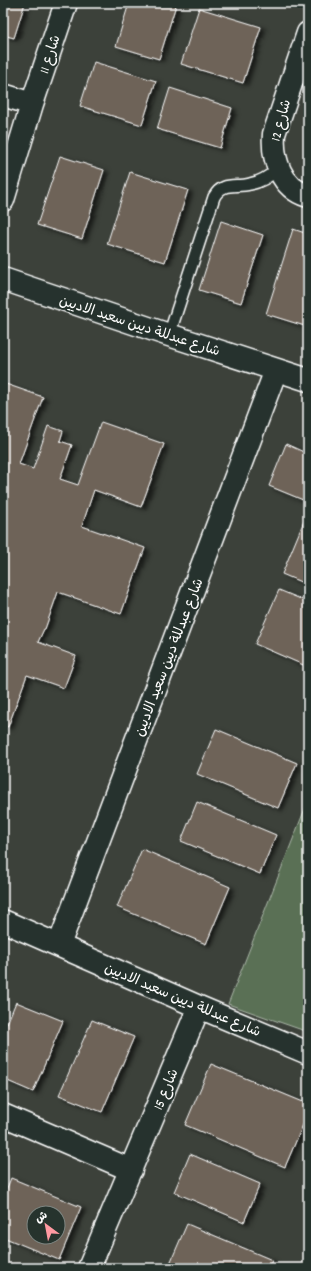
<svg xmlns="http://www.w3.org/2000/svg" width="311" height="1271" viewBox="0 0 311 1271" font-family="Dekko,'Playpen Sans Arabic',sans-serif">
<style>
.green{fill:#5a7054;stroke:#acb8aa}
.building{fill:#6e6358;stroke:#fff;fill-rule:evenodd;filter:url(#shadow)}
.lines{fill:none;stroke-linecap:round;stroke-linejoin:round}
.service-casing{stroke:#fff;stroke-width:14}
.minor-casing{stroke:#fff;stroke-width:25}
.service{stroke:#26332d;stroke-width:11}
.minor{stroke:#26332d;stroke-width:22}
.labels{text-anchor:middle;stroke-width:3.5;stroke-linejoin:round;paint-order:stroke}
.street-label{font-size:14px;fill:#fff;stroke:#26332d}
</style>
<defs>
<filter id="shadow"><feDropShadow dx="4.5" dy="2.5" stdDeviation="2" flood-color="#0009"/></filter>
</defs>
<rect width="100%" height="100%" fill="#3c413a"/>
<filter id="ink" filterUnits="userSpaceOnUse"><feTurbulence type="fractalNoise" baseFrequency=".025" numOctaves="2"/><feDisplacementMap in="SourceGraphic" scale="8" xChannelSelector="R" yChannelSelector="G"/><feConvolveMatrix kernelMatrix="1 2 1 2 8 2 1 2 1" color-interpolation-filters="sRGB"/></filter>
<g filter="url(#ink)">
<path class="green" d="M 308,801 L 308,1032 L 228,1004 Z"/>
<path class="building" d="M 3,3 L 25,3 L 14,38 L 3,35 Z
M 129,3 L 168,3 L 176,5 L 159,59 L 116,46 Z
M 199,8 L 261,27 L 243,83 L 181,64 Z
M 94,62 L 156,81 L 142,125 L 80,106 Z
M 170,88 L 232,108 L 220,148 L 157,129 Z
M 60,156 L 104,170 L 82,239 L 37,225 Z
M 130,172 L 188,190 L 165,262 L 107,244 Z
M 221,221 L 263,235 L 241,303 L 199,290 Z
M 293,229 L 308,234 L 308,327 L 266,314 Z
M 3,383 L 43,397 L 19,464 L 33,469 L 48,426 L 63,431 L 60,441 L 72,445 L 60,479 L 78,485 L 101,422 L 164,444 L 141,507 L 94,490 L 82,526 L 145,548 L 121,614 L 58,592 L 45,629 L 44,629 L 38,642 L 76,656 L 64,688 L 27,675 L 8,727 L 3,725 Z
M 286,444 L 308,454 L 308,502 L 269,486 Z
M 304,521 L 308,523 L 308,585 L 282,574 Z
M 279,590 L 308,602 L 308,667 L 255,644 Z
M 216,729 L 297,763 L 278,808 L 197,774 Z
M 197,802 L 276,835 L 260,874 L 181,841 Z
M 142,849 L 230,887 L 206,944 L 117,907 Z
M 16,1002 L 63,1021 L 33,1092 L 3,1079 L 3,1033 Z
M 92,1020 L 134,1037 L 102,1112 L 59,1095 Z
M 211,1064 L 308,1104 L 308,1113 L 285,1167 L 185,1125 Z
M 190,1154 L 260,1184 L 244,1222 L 174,1192 Z
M 11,1178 L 81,1207 L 59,1260 L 3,1237 L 3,1198 ZM 34,1213 L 58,1213 L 58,1237 L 34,1237 Z
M 187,1224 L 272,1260 L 269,1268 L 168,1268 Z
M 3,1263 L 14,1268 L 3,1268 Z"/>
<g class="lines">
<g class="service-casing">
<path id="service" d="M 169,335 L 214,197 C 223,181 235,188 250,184 C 261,182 270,176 278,169"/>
</g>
<g class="minor-casing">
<path id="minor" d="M 308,33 L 274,134 C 272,159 281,188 308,196
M 3,95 L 32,104
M 3,200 L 32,104 L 66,3
M 3,279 L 169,335 L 308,380
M 3,921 L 199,1007 L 308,1053
M 59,945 L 276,370
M 3,1115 L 131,1170
M 89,1268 L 199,1007"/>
</g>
<use href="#service" class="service"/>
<use href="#minor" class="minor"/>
</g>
</g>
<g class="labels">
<g class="street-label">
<text transform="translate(49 54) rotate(-72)" y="5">شارع 11</text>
<text transform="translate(280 120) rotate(-75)" y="5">شارع 12</text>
<text transform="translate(140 325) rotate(18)" y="5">شارع عبدللة ديين سعيد الاديين</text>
<text transform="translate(168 657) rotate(-69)" y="5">شارع عبدللة ديين سعيد الاديين</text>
<text transform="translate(183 999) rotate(23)" y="5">شارع عبدللة ديين سعيد الاديين</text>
<text transform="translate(165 1089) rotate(-67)" y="5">شارع 15</text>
</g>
</g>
<rect width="311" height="1271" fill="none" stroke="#26332d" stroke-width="16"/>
<rect x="8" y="8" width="295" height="1255" fill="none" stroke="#fff" stroke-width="1.5" filter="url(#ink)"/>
<g transform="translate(46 1225) rotate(328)"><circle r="19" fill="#26332d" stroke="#7d8581"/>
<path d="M0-3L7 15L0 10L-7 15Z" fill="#ff9aa2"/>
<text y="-6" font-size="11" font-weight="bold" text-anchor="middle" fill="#ffffff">ش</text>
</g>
</svg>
